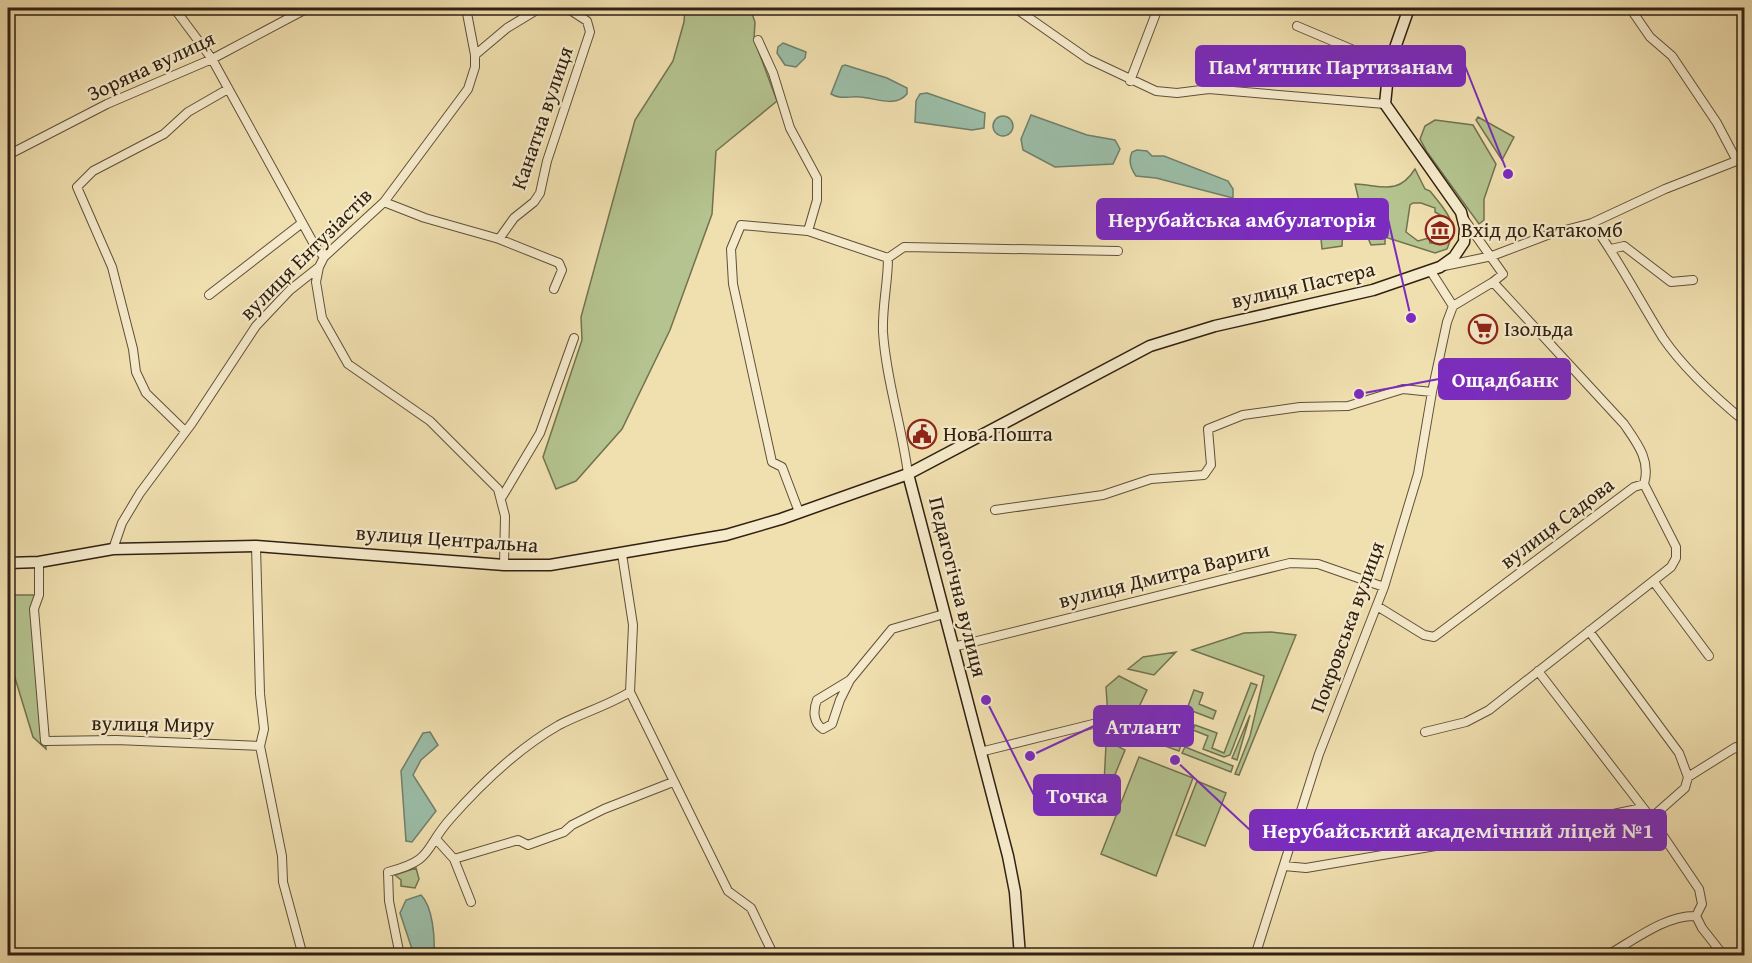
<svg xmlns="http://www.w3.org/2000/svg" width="1752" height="963" viewBox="0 0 1752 963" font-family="'Gentium Book Plus',serif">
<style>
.green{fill:#b4c38f;stroke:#727250;stroke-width:1.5;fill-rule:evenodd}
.water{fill:#9bbda7;stroke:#707f6b;stroke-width:1.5}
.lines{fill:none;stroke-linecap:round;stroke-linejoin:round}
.street-casing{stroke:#605039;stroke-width:10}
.secondary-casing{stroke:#302112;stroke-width:13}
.street{stroke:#f5eacb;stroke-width:8}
.secondary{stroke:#f5eacb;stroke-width:10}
.labels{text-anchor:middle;stroke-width:4.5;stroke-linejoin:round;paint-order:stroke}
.street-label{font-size:21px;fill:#302112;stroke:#f5eacb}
.poi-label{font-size:21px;fill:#302112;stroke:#f5eacb;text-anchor:start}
.leader{fill:none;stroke:#7b2cbf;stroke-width:2}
.callout-dot{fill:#7b2cbf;stroke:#f5eacb;stroke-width:2}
.callout{fill:#7b2cbf;stroke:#7b2cbf;stroke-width:2}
.callout-label{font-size:22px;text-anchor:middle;font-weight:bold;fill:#fff}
</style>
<rect width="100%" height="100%" fill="#f0dfaf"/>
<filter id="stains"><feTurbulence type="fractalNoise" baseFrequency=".00333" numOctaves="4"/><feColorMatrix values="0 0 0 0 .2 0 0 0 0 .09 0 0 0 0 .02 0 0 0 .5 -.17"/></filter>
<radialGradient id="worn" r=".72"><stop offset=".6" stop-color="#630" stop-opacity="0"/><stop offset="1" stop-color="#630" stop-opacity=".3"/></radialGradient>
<path class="green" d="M 685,8 L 750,8 L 755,22 L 754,39 L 777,101 L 716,151 L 712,214 L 670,330 L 622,429 L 576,481 L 556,489 L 543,457 L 582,340 L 581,317 L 635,120 L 673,61 L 684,22 Z
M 1478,117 L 1514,137 L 1502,160 L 1476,120 Z
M 1435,120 L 1473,125 L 1496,164 L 1484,199 L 1484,220 L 1479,224 L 1427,152 L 1420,139 L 1425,126 Z
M 1415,169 L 1425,189 L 1430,191 C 1447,213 1459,221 1447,249 L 1435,253 L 1385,237 L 1385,244 L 1371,245 L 1365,231 L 1354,223 L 1343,229 L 1342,246 L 1322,249 L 1318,208 L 1338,199 L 1352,207 L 1360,205 L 1355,184 C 1381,185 1398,196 1415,169 ZM 1413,203 L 1421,203 L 1435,208 L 1435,212 L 1442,216 L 1442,221 L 1438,220 L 1438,224 L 1441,226 L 1439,235 L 1435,234 L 1433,243 L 1430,243 L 1429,238 L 1418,241 L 1406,232 L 1410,205 Z
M 8,595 L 39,595 L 34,609 L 46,749 L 33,737 L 8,655 Z
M 1271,632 L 1296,635 L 1239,775 L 1235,774 L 1250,736 L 1264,676 L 1192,650 L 1244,633 Z
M 1176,652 L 1154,675 L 1128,669 L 1143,657 Z
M 1119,676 L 1147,690 L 1135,715 L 1108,717 L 1106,687 Z
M 1251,683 L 1257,685 L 1230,755 L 1224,757 L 1203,749 L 1208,736 L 1193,730 L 1195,725 L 1217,733 L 1212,748 L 1224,753 Z
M 1194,690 L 1203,693 L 1199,704 L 1216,711 L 1213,719 L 1187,709 Z
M 1250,715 L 1237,760 L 1232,758 Z
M 1119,722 L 1153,734 L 1151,740 L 1125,730 L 1119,747 L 1125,750 L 1114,777 L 1118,779 L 1108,806 L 1103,805 L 1106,744 L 1116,742 L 1117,730 L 1109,724 Z
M 1157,736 L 1181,745 L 1179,751 L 1154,742 Z
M 1185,747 L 1233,766 L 1231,772 L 1182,753 Z
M 1139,757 L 1193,778 L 1156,876 L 1101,854 Z
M 1197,781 L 1226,793 L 1205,846 L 1176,835 Z
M 416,868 L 419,879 L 415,888 L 401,886 L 401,880 L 395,875 Z"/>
<path class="water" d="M 783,43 L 806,52 L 805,58 L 796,67 L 785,65 L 777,53 L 778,47 Z
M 845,65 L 887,78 L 907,88 L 907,94 C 895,108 876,98 860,97 C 849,96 841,100 831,94 L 842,66 Z
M 927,93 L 985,113 L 984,128 L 972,130 L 915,122 L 916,101 L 920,94 Z
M 1031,115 L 1087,135 L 1115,140 L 1120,149 L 1113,164 L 1055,167 L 1023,150 L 1021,139 Z
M993 126a10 10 0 1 1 20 0a10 10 0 1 1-20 0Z
M 1137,150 L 1147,151 L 1152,156 L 1164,156 L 1228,181 L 1233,189 L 1233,198 L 1156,178 L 1136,176 C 1130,168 1128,161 1132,152 Z
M 430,732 L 438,745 L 421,760 L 413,775 L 436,811 L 412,842 L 406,841 L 401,771 L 423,733 Z
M 421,895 C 433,907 435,938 434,955 L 414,955 L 400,913 L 406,900 Z"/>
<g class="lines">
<g class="street-casing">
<path id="street" d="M 174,8 L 212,59 L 315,246 L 324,257
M 1015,8 L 1088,59 L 1156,91 L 1177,93 L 1209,89 L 1385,104
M 1630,8 L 1650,37 L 1672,56 L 1717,123 L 1737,161
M 1297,26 L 1389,65
M 758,40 L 773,73 L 790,128 L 817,178 L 817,200 L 808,231
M 475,55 L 507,28 L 540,8
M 1130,81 L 1158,8
M 8,155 L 107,104 L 212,59 L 308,8
M 384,202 L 425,218 L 499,239 L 559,263 L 562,270 L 554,289
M 1464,219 L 1503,274 L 1493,282 L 1624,424 C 1637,443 1651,460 1644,484
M 1592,223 C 1619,260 1639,300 1663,338 C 1685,370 1715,397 1744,421
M 499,239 L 514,218 L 534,202 L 540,193 L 547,161 L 590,32 L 587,21 L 567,8
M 1611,249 L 1624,246 L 1671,282 L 1693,280
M 888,258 C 888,283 882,306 883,332 C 886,380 902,426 908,474
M 1444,266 L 1492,256 L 1550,234 L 1592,223 L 1665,189 L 1744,158
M 319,267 L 316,282 L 322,318 L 348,364 L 430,421 L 498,489 L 505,516 L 504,565
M 1430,270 L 1453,306 L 1493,282
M 209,295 L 302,223
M 185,431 L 146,393 L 136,372 L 133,349 L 112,267 L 77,187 L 93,171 L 164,134 L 188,112 L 228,89
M 502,497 L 540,433 L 574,338
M 995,510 L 1103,495 L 1151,479 L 1204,475 L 1211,465 L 1208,429 L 1243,415 L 1300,407 L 1348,406 L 1403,389 L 1432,392
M 799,512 L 782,467 L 772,462 L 733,284 L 731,249 L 741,225 L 808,231 L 888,258 L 904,247 L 1118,251
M 256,546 L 260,694 L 264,729 L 260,746 L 282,856 L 283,882 L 303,956
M 113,549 L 122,523 L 140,493 L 192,423 L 256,326 L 290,290 L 319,267 L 324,257 L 384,202 L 468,89 L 475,67 L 475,55 L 466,8
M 39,562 L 39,595 L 34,609 L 45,741 L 116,740 L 260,746
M 1654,582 L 1709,656
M 1377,606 L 1424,635 L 1434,637 L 1634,487 L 1644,484 L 1676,547 L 1676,558 L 1671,567 L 1489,710 L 1466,722 L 1425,732
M 1589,631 L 1679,753 L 1688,777 L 1685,788 L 1651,818
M 953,647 L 1290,563 L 1318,564 L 1384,587
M 1538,671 L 1651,818 L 1699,889 L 1702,904 L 1696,916
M 850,680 L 840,700 L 832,724 L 823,729 C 813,723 813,710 817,700 L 850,680 L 892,629 L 944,614
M 630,692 L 728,891 L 751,908 L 774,956
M 980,752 L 1109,720
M 1688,777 L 1736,747 L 1744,754
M 436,839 L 454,859 L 471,902
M 454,859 L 518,840 L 528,845 L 564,832 L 572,825 L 604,809 L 673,782
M 1284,866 L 1306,868 L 1571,823 L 1642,808
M 400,956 L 389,901 L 388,872 C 435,860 423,849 451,818 C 481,784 519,748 559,725 C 582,713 607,706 630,692 L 633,625 L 622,554
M 1255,956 L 1319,754 L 1384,587 L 1418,474 L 1432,392 L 1447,322 L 1453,306
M 1606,956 C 1633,941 1665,915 1696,916 L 1702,928 L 1724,956"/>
</g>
<g class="secondary-casing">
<path id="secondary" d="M 908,474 L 1008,856 L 1015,892 L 1020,956
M 8,563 L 39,562 L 113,549 L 256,546 L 504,565 L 550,565 L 726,535 L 781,519 L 908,474 L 1150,346 L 1215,326 L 1373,290 L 1440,267 L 1454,257 L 1464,242 L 1465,228 L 1461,212 L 1385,104 L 1389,65 L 1409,8"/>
</g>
<use href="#street" class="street"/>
<use href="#secondary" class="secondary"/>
</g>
<defs>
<g id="museum-ring" transform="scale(1.5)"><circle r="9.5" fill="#f5eacb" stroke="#8f2418" stroke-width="1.5"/><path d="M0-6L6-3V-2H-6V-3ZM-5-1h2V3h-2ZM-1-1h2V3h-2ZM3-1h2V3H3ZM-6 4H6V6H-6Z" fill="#8f2418"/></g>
<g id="supermarket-ring" transform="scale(1.5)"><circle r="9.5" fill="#f5eacb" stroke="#8f2418" stroke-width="1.5"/><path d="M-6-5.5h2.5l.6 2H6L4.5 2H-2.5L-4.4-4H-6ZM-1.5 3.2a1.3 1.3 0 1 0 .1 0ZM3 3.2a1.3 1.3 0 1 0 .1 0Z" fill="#8f2418"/></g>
<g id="civic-ring" transform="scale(1.5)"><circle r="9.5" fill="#f5eacb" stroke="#8f2418" stroke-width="1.5"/><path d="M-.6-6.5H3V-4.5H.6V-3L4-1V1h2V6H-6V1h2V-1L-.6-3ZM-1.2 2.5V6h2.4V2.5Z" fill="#8f2418"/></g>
</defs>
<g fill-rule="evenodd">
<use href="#museum-ring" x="1440" y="230"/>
<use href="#supermarket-ring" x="1483" y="329"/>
<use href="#civic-ring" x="922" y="434"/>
</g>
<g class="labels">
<g class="street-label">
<text transform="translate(151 66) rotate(-25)" y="7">Зоряна вулиця</text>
<text transform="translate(542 118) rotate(-71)" y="7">Канатна вулиця</text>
<text transform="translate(306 254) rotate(-45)" y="7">вулиця Ентузіастів</text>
<text transform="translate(1303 285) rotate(-13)" y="7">вулиця Пастера</text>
<text transform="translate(1557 523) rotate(-37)" y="7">вулиця Садова</text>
<text transform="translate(447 539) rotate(4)" y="7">вулиця Центральна</text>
<text transform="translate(1164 575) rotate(-14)" y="7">вулиця Дмитра Вариги</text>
<text transform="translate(958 587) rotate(76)" y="7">Педагогічна вулиця</text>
<text transform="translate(1347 627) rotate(-70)" y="7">Покровська вулиця</text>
<text transform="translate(153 724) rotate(1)" y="7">вулиця Миру</text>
</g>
<g class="poi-label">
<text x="1461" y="237">Вхід до Катакомб</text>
<text x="1504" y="336">Ізольда</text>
<text x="943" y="441">Нова Пошта</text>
</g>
</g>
<path class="leader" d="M1508 174L1465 66M1411 318L1388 219M1359 394L1439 379M1030 756L1094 726M986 700L1034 795M1175 760L1250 830"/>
<g class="callout-dot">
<circle cx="1508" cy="174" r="6"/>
<circle cx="1411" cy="318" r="6"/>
<circle cx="1359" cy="394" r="6"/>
<circle cx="1030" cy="756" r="6"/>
<circle cx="986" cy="700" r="6"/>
<circle cx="1175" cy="760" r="6"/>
</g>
<g class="callout">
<rect x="1196" y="46" width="269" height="40" rx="6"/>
<rect x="1097" y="199" width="291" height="40" rx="6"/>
<rect x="1439" y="359" width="131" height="40" rx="6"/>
<rect x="1094" y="706" width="99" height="40" rx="6"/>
<rect x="1034" y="775" width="86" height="40" rx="6"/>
<rect x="1250" y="810" width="416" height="40" rx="6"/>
</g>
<g class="callout-label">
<text x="1331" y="74">Пам'ятник Партизанам</text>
<text x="1242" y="227">Нерубайська амбулаторія</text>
<text x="1505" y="387">Ощадбанк</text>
<text x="1143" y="734">Атлант</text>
<text x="1077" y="803">Точка</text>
<text x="1458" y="838">Нерубайський академічний ліцей №1</text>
</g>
<rect width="1752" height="963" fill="none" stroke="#f0dfaf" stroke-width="30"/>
<rect x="9" y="9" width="1734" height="945" fill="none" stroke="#302112" stroke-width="3"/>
<rect x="15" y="15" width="1722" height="933" fill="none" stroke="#302112" stroke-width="1.5"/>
<rect width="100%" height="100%" filter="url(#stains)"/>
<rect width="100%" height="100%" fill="url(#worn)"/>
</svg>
